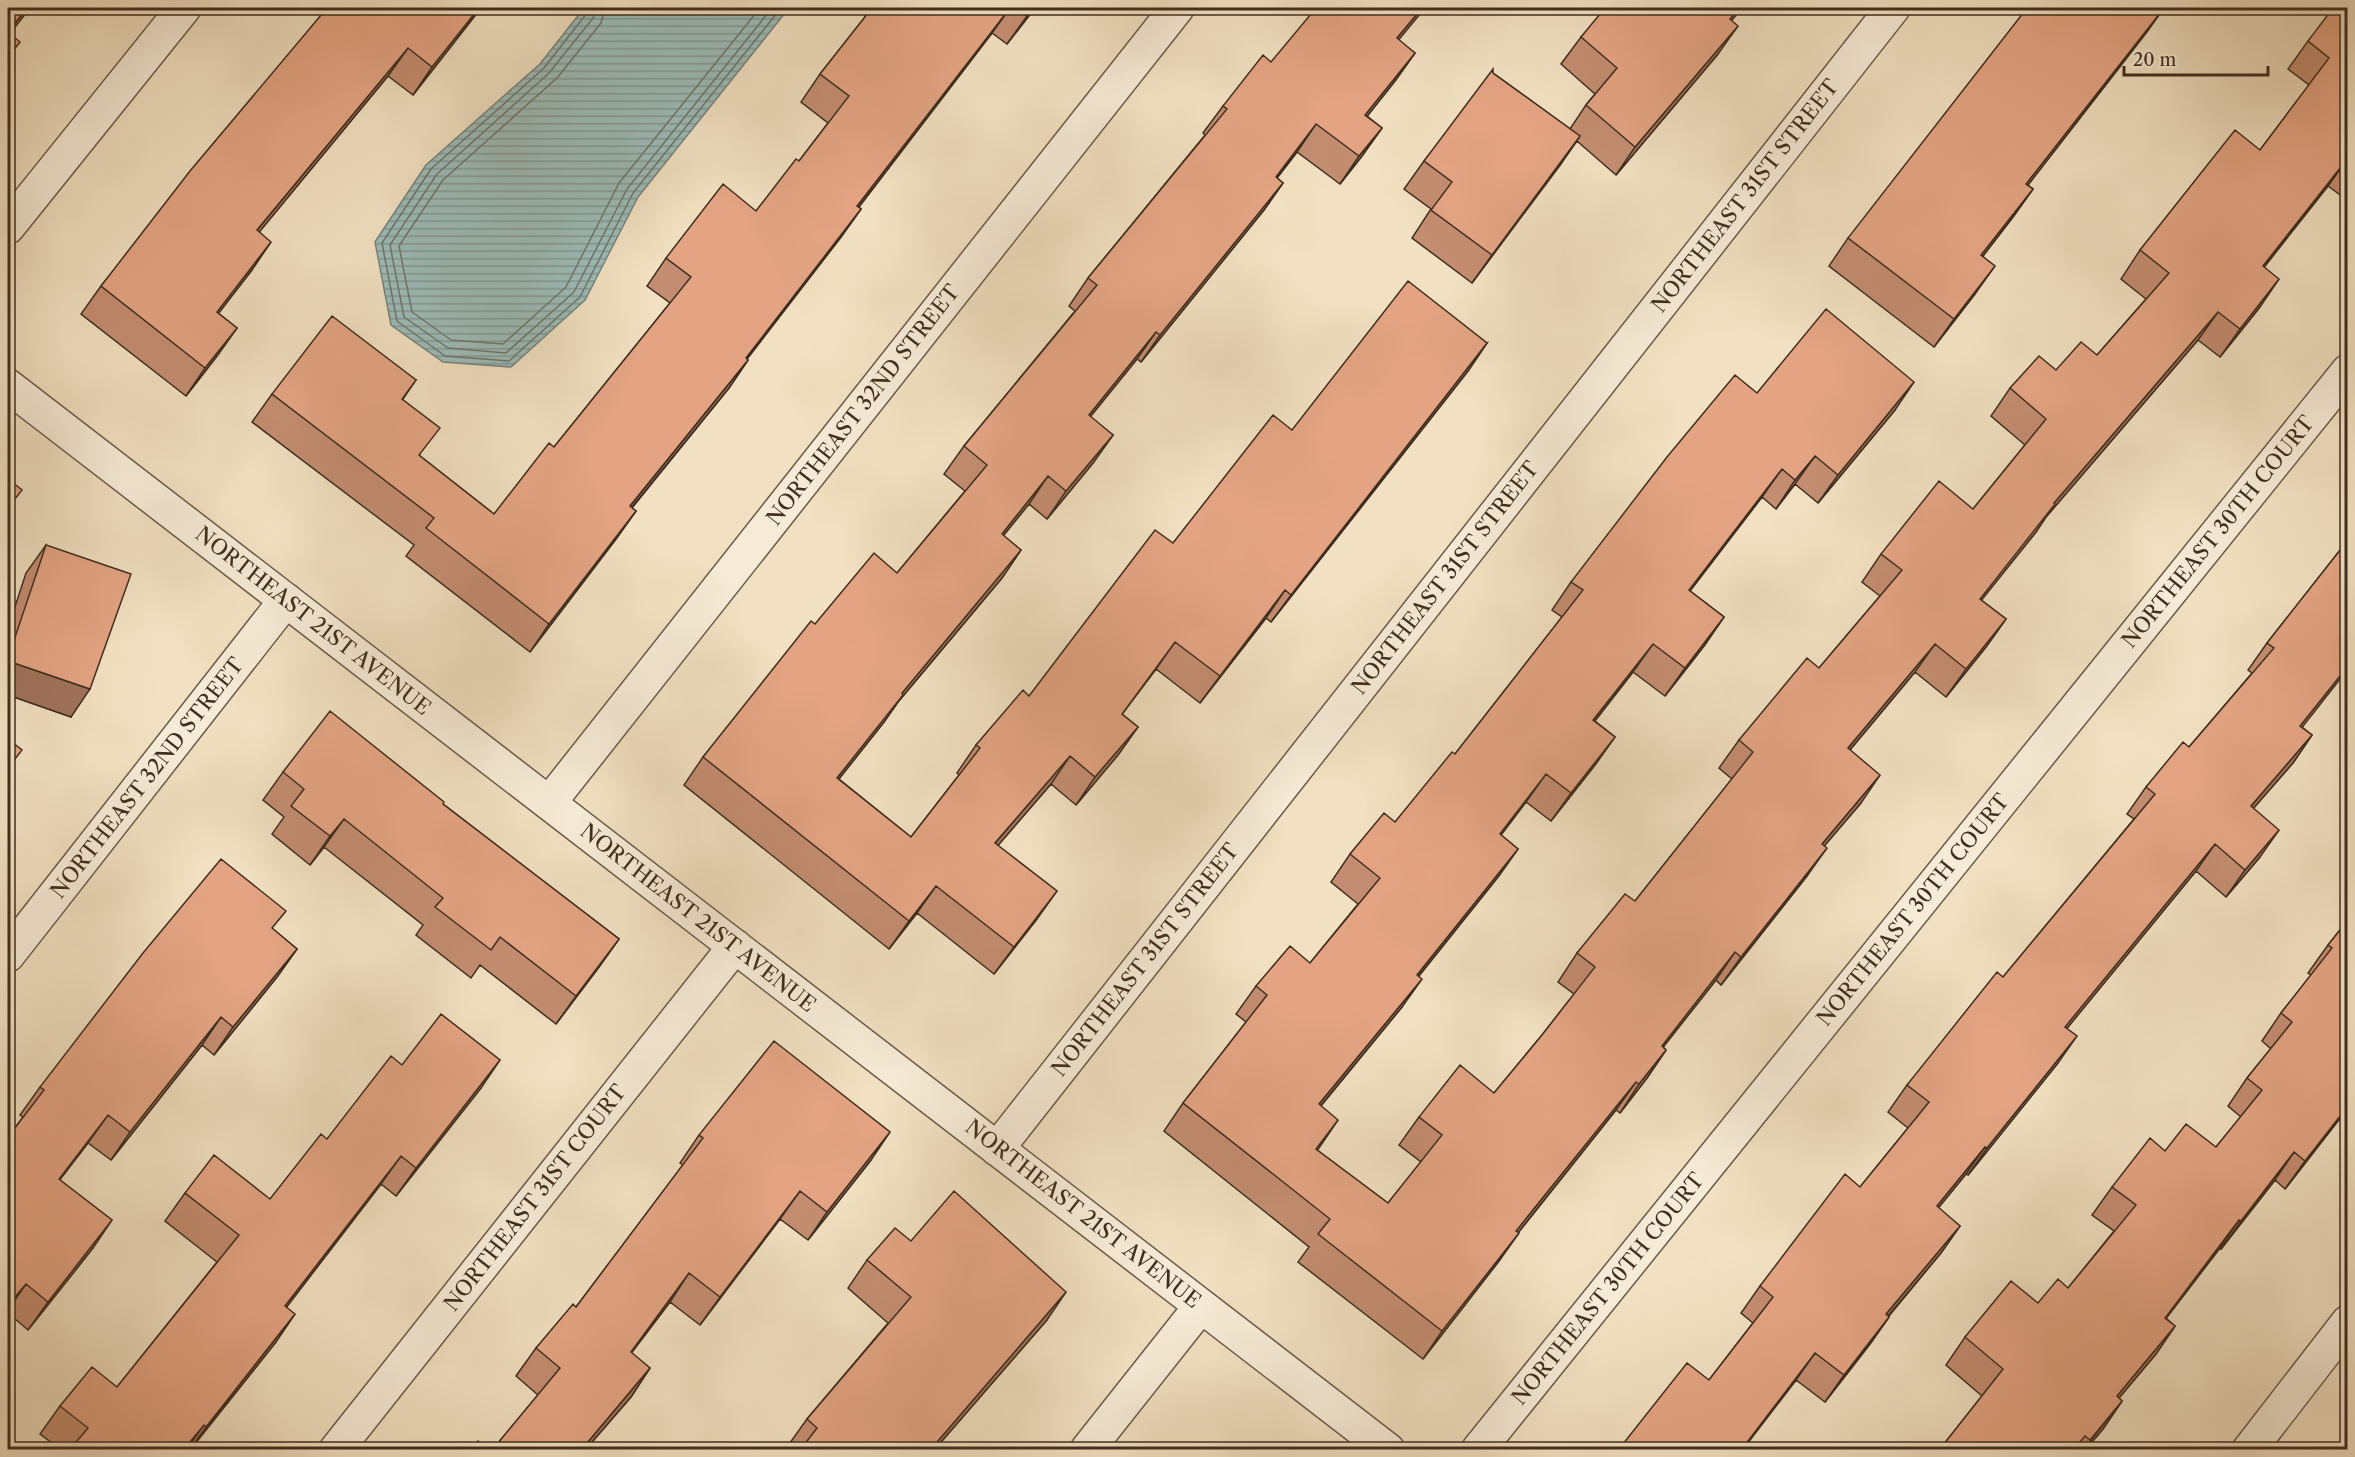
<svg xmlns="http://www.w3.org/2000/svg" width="2355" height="1457" viewBox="0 0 2355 1457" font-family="'Libre Caslon Text',serif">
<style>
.water{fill:url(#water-rules);stroke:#77837b;stroke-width:1.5}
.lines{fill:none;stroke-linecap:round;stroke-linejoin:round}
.shore{stroke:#6e756c;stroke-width:1.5}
.street-casing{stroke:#6c5a48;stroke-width:36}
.street{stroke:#f6ebd7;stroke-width:33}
.wall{fill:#c48d71;stroke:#3f2e1f;stroke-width:1.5}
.shaded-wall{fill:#a0735c;stroke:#3f2e1f;stroke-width:1.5}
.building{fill:#e4a483;stroke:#3f2e1f;stroke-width:1.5}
.labels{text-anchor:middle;stroke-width:4.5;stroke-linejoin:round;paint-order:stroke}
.street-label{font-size:21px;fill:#3f2e1f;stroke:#f6ebd7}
</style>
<defs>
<pattern id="water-rules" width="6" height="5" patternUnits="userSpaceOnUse" patternTransform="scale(1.5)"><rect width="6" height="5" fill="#9cbcb9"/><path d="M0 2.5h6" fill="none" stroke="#819996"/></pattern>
</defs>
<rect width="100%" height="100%" fill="#f1e0c1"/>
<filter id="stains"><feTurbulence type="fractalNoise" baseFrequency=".00333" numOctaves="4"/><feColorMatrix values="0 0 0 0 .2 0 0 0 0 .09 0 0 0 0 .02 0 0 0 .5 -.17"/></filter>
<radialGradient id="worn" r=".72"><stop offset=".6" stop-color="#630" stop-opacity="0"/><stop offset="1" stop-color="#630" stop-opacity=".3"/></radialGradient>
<path class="water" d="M 584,8 L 789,8 L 638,197 L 585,300 L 511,367 L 443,362 L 391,325 L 375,242 L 426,165 L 540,64 Z"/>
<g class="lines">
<path class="shore" d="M 588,8 L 587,13 L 544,68 L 431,169 L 382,243 L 397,321 L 445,356 L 509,361 L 580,297 L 633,193 L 781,8
M 596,8 L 593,18 L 549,73 L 437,174 L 390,245 L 404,317 L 448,348 L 506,353 L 574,292 L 627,189 L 772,8
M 605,8 L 601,23 L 557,78 L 443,180 L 399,246 L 412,312 L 451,340 L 503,344 L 566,287 L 619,183 L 760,8"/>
<g class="street-casing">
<path id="street" d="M 8,227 L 184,8
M 8,386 L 1388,1450
M 549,803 L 1177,8
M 8,955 L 286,600
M 997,1149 L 1893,8
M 336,1450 L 735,946
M 1087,1450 L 1201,1306
M 1478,1450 L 2348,371
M 2249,1450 L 2348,1322"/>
</g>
<use href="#street" class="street"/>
</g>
<path class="wall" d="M 327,8 L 481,8 L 413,95 L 388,76 L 259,232 L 252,270 L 218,313 L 237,328 L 217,356 L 186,396 L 81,314 L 101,286 Z
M 872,8 L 1035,8 L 1007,44 L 992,33 L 859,207 L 861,209 L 841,237 L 747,359 L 748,360 L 729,388 L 632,508 L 636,511 L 616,539 L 530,652 L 406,556 L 414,545 L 252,422 L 272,394 L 416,380 L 403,399 L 420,456 L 494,514 L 554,447 L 670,303 L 647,286 L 666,258 L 756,211 L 799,161 L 828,123 L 801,102 L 820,74 Z
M 2164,8 L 2146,33 L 2028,185 L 2033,189 L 2013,217 L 1983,256 L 1975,294 L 1934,347 L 1829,266 L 1848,238 Z
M 2348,8 L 2348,192 L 2343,197 L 2328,186 L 2264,267 L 2260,307 L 2220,357 L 2198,340 L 2046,517 L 2036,532 L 1981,600 L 2006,619 L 1986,647 L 1946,697 L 1915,672 L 1850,750 L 1861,803 L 1824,846 L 1807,876 L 1721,985 L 1716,980 L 1663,1047 L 1666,1050 L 1647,1078 L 1620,1113 L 1616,1110 L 1518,1233 L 1499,1261 L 1423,1359 L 1298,1262 L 1309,1247 L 1164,1131 L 1183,1103 L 1246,1022 L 1236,1014 L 1256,986 L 1310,963 L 1358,904 L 1331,882 L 1350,854 L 1395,822 L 1455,754 L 1562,617 L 1552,610 L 1571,582 L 1757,393 L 1895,410 L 1818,503 L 1795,484 L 1776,509 L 1762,497 L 1690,591 L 1724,617 L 1704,646 L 1665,696 L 1633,672 L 1595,721 L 1615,737 L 1595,765 L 1551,821 L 1526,802 L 1501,835 L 1518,849 L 1498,877 L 1419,976 L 1402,1007 L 1321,1106 L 1317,1150 L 1388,1203 L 1421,1162 L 1399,1145 L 1419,1117 L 1494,1093 L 1542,1035 L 1574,994 L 1558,982 L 1577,953 L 1635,901 L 1732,779 L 1719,768 L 1739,740 L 1819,668 L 1880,596 L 1862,582 L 1881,554 L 1973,509 L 2025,445 L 1991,416 L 2010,388 L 2097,355 L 2146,299 L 2121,279 L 2140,250 L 2260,150 L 2309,85 L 2288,69 L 2308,41 Z
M 1634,10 L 1731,21 L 1718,54 L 1616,175 L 1577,141 L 1472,283 L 1412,238 L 1431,209 L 1404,189 L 1424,161 L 1493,73 L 1570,129 L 1586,105 L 1595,94 L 1561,64 L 1581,37 Z
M 1398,40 L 1415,53 L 1395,81 L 1367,116 L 1382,128 L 1362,156 L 1340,184 L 1297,152 L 1277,178 L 1283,183 L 1264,210 L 1141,362 L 1137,359 L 1090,417 L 1113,435 L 1093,463 L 1047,519 L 1029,504 L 1003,536 L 1021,550 L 1002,578 L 898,702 L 884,722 L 839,779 L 911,837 L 959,775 L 957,773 L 976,745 L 1029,696 L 1173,543 L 1292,430 L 1487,343 L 1468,371 L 1271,622 L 1266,618 L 1200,703 L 1156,669 L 1122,714 L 1138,727 L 1118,755 L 1076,805 L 1051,784 L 998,845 L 1037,919 L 994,974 L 917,913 L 889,949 L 684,785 L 703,757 L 815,624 L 897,573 L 965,491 L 944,474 L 964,446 L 1075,311 L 1069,306 L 1088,278 L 1205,135 L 1203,133 L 1223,106 L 1271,62 Z
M 2348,540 L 2302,727 L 2312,735 L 2293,763 L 2253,808 L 2260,857 L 2226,897 L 2196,871 L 2067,1028 L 2058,1063 L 1968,1175 L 1966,1174 L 1938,1208 L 1960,1226 L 1941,1253 L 1889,1316 L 1889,1317 L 1870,1344 L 1825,1402 L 1796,1380 L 1743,1449 L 1619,1449 L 1709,1380 L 1753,1323 L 1741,1313 L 1760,1286 L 1860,1187 L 1908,1128 L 1888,1112 L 1907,1085 L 2003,977 L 2134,819 L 2127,814 L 2146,787 L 2189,747 L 2252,673 L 2248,670 L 2267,643 Z
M 46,545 L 71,717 L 8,695 L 8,628 L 26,573 Z
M 283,772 L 443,804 L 619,939 L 599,967 L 556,1024 L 480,965 L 471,978 L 416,935 L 423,925 L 324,847 L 310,865 L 272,834 L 284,817 L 263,800 Z
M 2348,920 L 2348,1108 L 2285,1189 L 2275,1180 L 2221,1249 L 2220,1248 L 2166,1318 L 2175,1326 L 2156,1354 L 2119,1398 L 2122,1401 L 2103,1429 L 2086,1449 L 1940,1449 L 1982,1396 L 1946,1365 L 1965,1337 L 2038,1303 L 2068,1288 L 2114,1231 L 2092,1215 L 2112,1187 L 2165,1151 L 2216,1147 L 2241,1117 L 2228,1106 L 2247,1078 L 2271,1049 L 2262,1041 L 2281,1013 L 2311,975 L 2308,973 L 2328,945 Z
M 273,929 L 297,949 L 277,977 L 214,1055 L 202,1045 L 111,1160 L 88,1143 L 60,1179 L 93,1248 L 28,1330 L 8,1313 L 8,1137 L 23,1117 L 20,1115 L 40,1087 Z
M 402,1065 L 481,1088 L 396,1196 L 381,1184 L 286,1307 L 276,1342 L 191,1449 L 60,1449 L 40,1434 L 60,1406 L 117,1387 L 217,1262 L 165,1221 L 185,1193 L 270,1199 L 327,1139 Z
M 699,1135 L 871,1160 L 808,1240 L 780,1219 L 700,1325 L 670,1302 L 631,1353 L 650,1368 L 631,1397 L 586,1449 L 493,1449 L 538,1395 L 516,1376 L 536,1348 L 576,1307 L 683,1165 L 680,1163 Z
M 911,1241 L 1047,1320 L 935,1449 L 790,1449 L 787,1447 L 807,1419 L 888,1323 L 848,1288 L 867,1260 Z"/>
<path class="shaded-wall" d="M 27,8 L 30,8 L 8,36 L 8,33 Z
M 479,8 L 481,8 L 413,95 L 432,67 Z
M 1010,8 L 992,33 L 838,234 L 857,206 Z
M 1034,8 L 1035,8 L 1007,44 L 1027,16 Z
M 1422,8 L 1425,8 L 1377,66 L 1397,38 Z
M 1739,8 L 1742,8 L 1710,47 L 1730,19 Z
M 2164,8 L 2146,33 L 2007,212 L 2026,184 Z
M 1738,26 L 1718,54 L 1616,175 L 1635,147 Z
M 408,48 L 388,76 L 237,259 L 257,230 Z
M 1415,53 L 1395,81 L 1346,143 L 1365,115 Z
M 1316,124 L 1297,152 L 1256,205 L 1276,177 Z
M 1382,128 L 1362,156 L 1340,184 L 1359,156 Z
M 1580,136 L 1561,164 L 1472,283 L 1492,255 Z
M 2348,158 L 2328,186 L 2243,294 L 2263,266 Z
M 1283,183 L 1264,210 L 1141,362 L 1160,335 Z
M 2033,189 L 2013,217 L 1962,283 L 1981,255 Z
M 861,209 L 841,237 L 726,386 L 746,358 Z
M 271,242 L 252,270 L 198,340 L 217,312 Z
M 1995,266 L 1975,294 L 1934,347 L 1954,319 Z
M 2279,279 L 2260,307 L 2220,357 L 2240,329 Z
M 2218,312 L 2198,340 L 2046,517 L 2036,532 L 1960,627 L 1980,599 L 2054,503 Z
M 237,328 L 217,356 L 186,396 L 205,368 Z
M 1156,332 L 1137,359 L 1069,443 L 1089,415 Z
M 1487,343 L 1468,371 L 1271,622 L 1291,595 Z
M 748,360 L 729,388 L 610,534 L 630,506 Z
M 1914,382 L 1895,410 L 1818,503 L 1838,475 Z
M 1113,435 L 1093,463 L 1047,519 L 1066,491 Z
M 1815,456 L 1795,484 L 1776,509 L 1795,480 Z
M 1782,469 L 1762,497 L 1669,618 L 1689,590 Z
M 1048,476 L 1029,504 L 982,562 L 1002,534 Z
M 636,511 L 616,539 L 530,652 L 549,624 Z
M 1021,550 L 1002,578 L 898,702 L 884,722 L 818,805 L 837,778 L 902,693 Z
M 1285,590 L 1266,618 L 1200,703 L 1220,676 Z
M 1724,617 L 1704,646 L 1665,696 L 1685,668 Z
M 2006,619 L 1986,647 L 1946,697 L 1966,669 Z
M 1175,642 L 1156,669 L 1102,741 L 1122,714 Z
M 1653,644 L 1633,672 L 1573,748 L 1593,720 Z
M 1935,644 L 1915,672 L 1828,776 L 1848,748 Z
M 8,661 L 90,689 L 71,717 L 8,695 Z
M 2348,666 L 2348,669 L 2282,753 L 2300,726 Z
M 1138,727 L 1118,755 L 1076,805 L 1095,777 Z
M 2312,735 L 2293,763 L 2232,833 L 2251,806 Z
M 1615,737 L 1595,765 L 1551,821 L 1571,793 Z
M 1070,756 L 1051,784 L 976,871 L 995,843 Z
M 1546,774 L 1526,802 L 1480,862 L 1500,834 Z
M 1880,775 L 1861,803 L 1802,872 L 1822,844 Z
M 344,819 L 324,847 L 310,865 L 330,836 Z
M 2279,830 L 2260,857 L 2226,897 L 2245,870 Z
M 2215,844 L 2196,871 L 2046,1054 L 2065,1027 Z
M 1827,848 L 1807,876 L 1721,985 L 1741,957 Z
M 1518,849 L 1498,877 L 1397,1003 L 1417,975 Z
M 936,886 L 917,913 L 889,949 L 909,921 Z
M 1057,891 L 1037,919 L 994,974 L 1014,947 Z
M 619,939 L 599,967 L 556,1024 L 576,996 Z
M 297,949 L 277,977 L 214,1055 L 233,1027 Z
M 1735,952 L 1716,980 L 1642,1074 L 1662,1046 Z
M 1422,979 L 1402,1007 L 1299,1132 L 1319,1104 Z
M 221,1017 L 202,1045 L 111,1160 L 130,1132 Z
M 2077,1036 L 2058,1063 L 1968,1175 L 1987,1148 Z
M 1666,1050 L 1647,1078 L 1620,1113 L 1639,1084 Z
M 500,1060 L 481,1088 L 396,1196 L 416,1168 Z
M 1636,1082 L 1616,1110 L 1497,1259 L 1516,1231 Z
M 2348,1106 L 2348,1108 L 2285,1189 L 2305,1161 Z
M 108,1115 L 88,1143 L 39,1207 L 59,1179 Z
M 1338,1120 L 1319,1148 L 1296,1177 L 1316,1149 Z
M 890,1132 L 871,1160 L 808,1240 L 827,1212 Z
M 1985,1147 L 1966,1174 L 1918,1233 L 1937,1206 Z
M 2294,1152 L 2275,1180 L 2221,1249 L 2241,1221 Z
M 401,1156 L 381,1184 L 266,1334 L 285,1306 Z
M 800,1191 L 780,1219 L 700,1325 L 720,1297 Z
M 112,1220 L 93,1248 L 28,1330 L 48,1302 Z
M 2239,1220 L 2220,1248 L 2145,1346 L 2165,1318 Z
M 1960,1226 L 1941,1253 L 1867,1341 L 1886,1314 Z
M 1519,1233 L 1499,1261 L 1423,1359 L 1442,1331 Z
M 689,1273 L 670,1302 L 611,1380 L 631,1352 Z
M 26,1284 L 8,1310 L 8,1305 Z
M 1066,1292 L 1047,1320 L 935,1449 L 931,1449 Z
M 295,1314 L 276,1342 L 190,1449 L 206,1427 Z
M 1889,1317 L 1870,1344 L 1825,1402 L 1844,1375 Z
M 2175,1326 L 2156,1354 L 2097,1424 L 2117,1396 Z
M 1815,1353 L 1796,1380 L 1743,1449 L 1742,1449 Z
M 650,1368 L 631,1397 L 586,1449 L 582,1449 Z
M 2122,1401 L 2103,1429 L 2086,1449 L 2084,1449 Z
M 204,1425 L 187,1449 L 184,1449 Z"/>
<path class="building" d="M 8,8 L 27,8 L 8,32 L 20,42 L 8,57 Z
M 327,8 L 479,8 L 432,67 L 408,48 L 257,230 L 271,242 L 217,312 L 237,328 L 205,368 L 101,286 L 190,171 Z
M 872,8 L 1010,8 L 857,206 L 861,209 L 746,358 L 748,360 L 630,506 L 636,511 L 549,624 L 426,528 L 434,518 L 272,394 L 332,316 L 416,380 L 402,399 L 440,428 L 419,455 L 494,514 L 549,443 L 554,447 L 691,277 L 666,258 L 723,184 L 756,211 L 796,159 L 799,161 L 849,96 L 820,74 Z
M 1016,8 L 1034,8 L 1027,16 Z
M 1316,8 L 1422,8 L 1397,38 L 1415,53 L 1365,115 L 1382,128 L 1359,156 L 1316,124 L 1276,177 L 1283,183 L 1160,335 L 1156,332 L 1089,415 L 1113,435 L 1066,491 L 1048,476 L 1002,534 L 1021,550 L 902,693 L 903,695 L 837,778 L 911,837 L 980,748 L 976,745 L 1023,690 L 1029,696 L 1155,530 L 1173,543 L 1273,415 L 1292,430 L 1408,281 L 1487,343 L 1291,595 L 1285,590 L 1220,676 L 1175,642 L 1122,714 L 1138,727 L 1095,777 L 1070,756 L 995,843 L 1057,891 L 1014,947 L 936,886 L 909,921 L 703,757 L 811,621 L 815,624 L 874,553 L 897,573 L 987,465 L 964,446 L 1097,285 L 1088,278 L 1227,109 L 1223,106 L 1263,55 L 1271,62 Z
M 1605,8 L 1631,8 L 1634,10 L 1636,8 L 1739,8 L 1730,19 L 1738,26 L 1635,147 L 1586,105 L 1617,68 L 1581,37 Z
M 2027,8 L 2164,8 L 2026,184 L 2033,189 L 1981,255 L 1995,266 L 1954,319 L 1848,238 Z
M 2333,8 L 2348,8 L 2348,158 L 2263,266 L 2279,279 L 2240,329 L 2218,312 L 2054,503 L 2055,504 L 1980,599 L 2006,619 L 1966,669 L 1935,644 L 1848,748 L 1880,775 L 1822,844 L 1827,848 L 1741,957 L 1735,952 L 1662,1046 L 1666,1050 L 1639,1084 L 1636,1082 L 1516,1231 L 1519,1233 L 1442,1331 L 1318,1234 L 1330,1219 L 1183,1103 L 1267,995 L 1256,986 L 1290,946 L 1310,963 L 1380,878 L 1350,854 L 1384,813 L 1395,822 L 1452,752 L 1455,754 L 1583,590 L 1571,582 L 1667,457 L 1735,375 L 1757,393 L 1826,309 L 1914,382 L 1838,475 L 1815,456 L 1795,480 L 1782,469 L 1689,590 L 1724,617 L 1685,668 L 1653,644 L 1593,720 L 1615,737 L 1571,793 L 1546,774 L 1500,834 L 1518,849 L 1417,975 L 1422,979 L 1319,1104 L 1338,1120 L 1316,1149 L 1388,1203 L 1442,1135 L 1419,1117 L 1460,1065 L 1494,1093 L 1542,1035 L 1595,967 L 1577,953 L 1625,894 L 1635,901 L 1753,752 L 1739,740 L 1807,658 L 1819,668 L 1902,570 L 1881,554 L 1939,481 L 1973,509 L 2046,419 L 2010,388 L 2039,356 L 2056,370 L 2081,342 L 2097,355 L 2169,273 L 2140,250 L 2235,130 L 2260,150 L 2329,58 L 2308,41 Z
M 1493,69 L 1493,73 L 1580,136 L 1492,255 L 1431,210 L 1452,182 L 1424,161 Z
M 8,479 L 22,490 L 8,508 Z
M 2348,540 L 2348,666 L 2300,726 L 2312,735 L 2251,806 L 2279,830 L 2245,870 L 2215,844 L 2065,1027 L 2077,1036 L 1987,1148 L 1985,1147 L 1937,1206 L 1960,1226 L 1886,1314 L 1889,1317 L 1844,1375 L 1815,1353 L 1742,1449 L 1619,1449 L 1687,1363 L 1709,1380 L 1773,1297 L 1760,1286 L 1845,1174 L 1860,1187 L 1929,1102 L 1907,1085 L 1997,972 L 2003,977 L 2155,794 L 2146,787 L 2183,742 L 2189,747 L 2274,648 L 2267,643 Z
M 46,545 L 131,574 L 90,689 L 8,661 L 8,658 Z
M 330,711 L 444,802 L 443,804 L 619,939 L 576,996 L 500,937 L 491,950 L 435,907 L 443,898 L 344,819 L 330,836 L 291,806 L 304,789 L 283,772 Z
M 8,739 L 22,750 L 8,768 Z
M 221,859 L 286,911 L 272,928 L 297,949 L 233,1027 L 221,1017 L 130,1132 L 108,1115 L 59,1179 L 112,1220 L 48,1302 L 26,1284 L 8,1305 L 8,1137 L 44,1090 L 40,1087 L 143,953 Z
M 2348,920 L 2348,1106 L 2305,1161 L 2294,1152 L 2241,1221 L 2239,1220 L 2165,1318 L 2175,1326 L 2117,1396 L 2122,1401 L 2090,1440 L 2085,1436 L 2074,1449 L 1940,1449 L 2003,1369 L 1965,1337 L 2011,1281 L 2038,1303 L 2058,1279 L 2068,1288 L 2136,1205 L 2112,1187 L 2150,1138 L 2165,1151 L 2186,1124 L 2216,1147 L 2262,1090 L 2247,1078 L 2292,1022 L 2281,1013 L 2332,948 L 2328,945 Z
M 441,1014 L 500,1060 L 416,1168 L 401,1156 L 285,1306 L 295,1314 L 206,1427 L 204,1425 L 184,1449 L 70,1449 L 88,1428 L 60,1406 L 92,1367 L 117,1387 L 239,1235 L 185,1193 L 214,1155 L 270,1199 L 321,1134 L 327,1139 L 391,1056 L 402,1065 Z
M 774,1041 L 890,1132 L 827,1212 L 800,1191 L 720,1297 L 689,1273 L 631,1352 L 650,1368 L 582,1449 L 493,1449 L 560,1368 L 536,1348 L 573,1304 L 576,1307 L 703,1138 L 699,1135 Z
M 954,1191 L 1066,1292 L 931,1449 L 801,1449 L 817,1428 L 807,1419 L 911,1297 L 867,1260 L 895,1228 L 911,1241 Z
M 478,1441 L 488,1449 L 471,1449 Z"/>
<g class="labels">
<g class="street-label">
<text transform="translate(1745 196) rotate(-52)" y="7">NORTHEAST 31ST STREET</text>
<text transform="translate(863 405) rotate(-52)" y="7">NORTHEAST 32ND STREET</text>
<text transform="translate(2218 532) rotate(-51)" y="7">NORTHEAST 30TH COURT</text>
<text transform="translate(1445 578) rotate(-52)" y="7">NORTHEAST 31ST STREET</text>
<text transform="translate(313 621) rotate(38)" y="7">NORTHEAST 21ST AVENUE</text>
<text transform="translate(147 778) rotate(-52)" y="7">NORTHEAST 32ND STREET</text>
<text transform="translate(1913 910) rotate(-51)" y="7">NORTHEAST 30TH COURT</text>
<text transform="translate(698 918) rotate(38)" y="7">NORTHEAST 21ST AVENUE</text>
<text transform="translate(1145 960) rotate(-52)" y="7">NORTHEAST 31ST STREET</text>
<text transform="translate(535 1198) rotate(-52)" y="7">NORTHEAST 31ST COURT</text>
<text transform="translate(1083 1214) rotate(38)" y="7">NORTHEAST 21ST AVENUE</text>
<text transform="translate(1608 1289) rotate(-51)" y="7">NORTHEAST 30TH COURT</text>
</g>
</g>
<rect width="2355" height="1457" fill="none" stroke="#f1e0c1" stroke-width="30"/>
<rect x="9" y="9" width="2337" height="1439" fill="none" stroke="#3f2e1f" stroke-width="3"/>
<rect x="15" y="15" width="2325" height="1427" fill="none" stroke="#3f2e1f" stroke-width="1.5"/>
<path d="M2124 66v9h144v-9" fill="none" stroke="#3f2e1f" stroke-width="3"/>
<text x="2133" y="66" font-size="18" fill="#3f2e1f" stroke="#f6ebd7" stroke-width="4.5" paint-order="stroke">20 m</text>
<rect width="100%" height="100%" filter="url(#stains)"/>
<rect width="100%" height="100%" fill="url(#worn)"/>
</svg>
